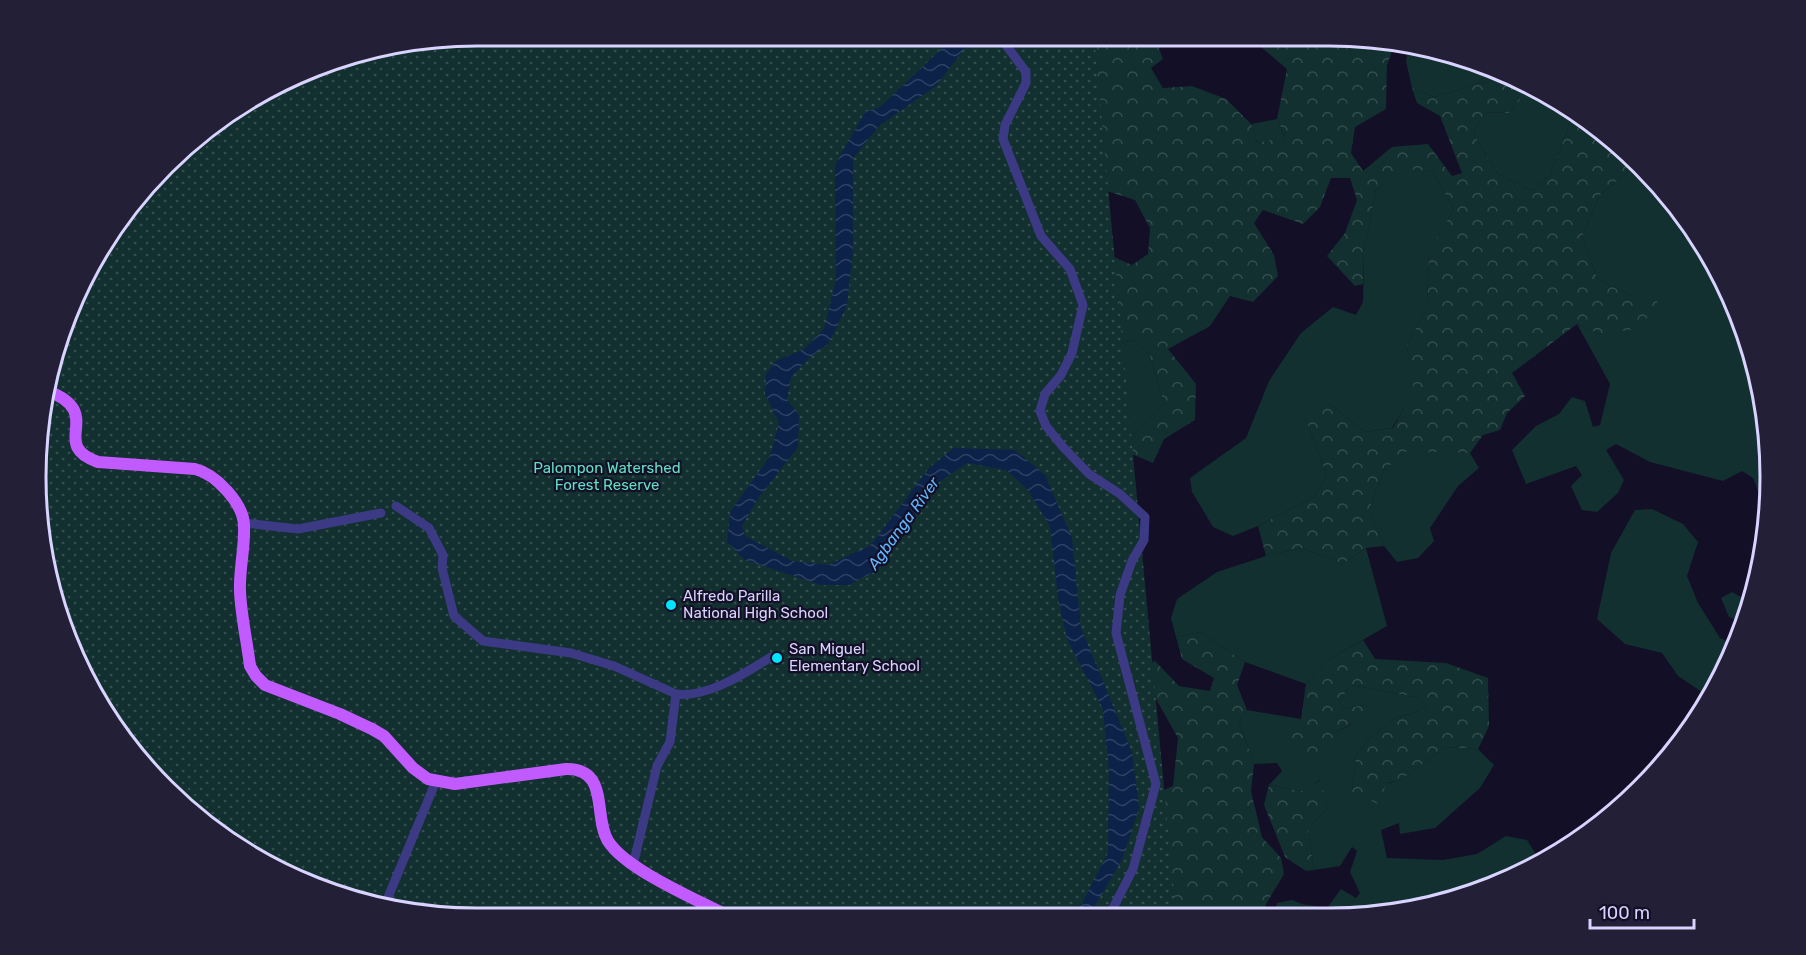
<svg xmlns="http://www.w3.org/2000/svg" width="1806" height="955" viewBox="0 0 1806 955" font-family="Rubik,sans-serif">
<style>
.green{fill:#12302f}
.forest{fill:url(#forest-crowns)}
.park{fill:url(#park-dots)}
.water{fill:url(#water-waves)}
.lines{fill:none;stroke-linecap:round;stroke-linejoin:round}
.minor{stroke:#3d3a85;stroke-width:9}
.major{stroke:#c25bff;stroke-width:12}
.poi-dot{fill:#00e5ff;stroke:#130f26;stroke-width:2}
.labels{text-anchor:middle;stroke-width:4.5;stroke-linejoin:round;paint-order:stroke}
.park-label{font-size:15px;fill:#5fe0c0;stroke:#130f26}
.poi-label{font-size:15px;fill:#d9d4ff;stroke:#130f26;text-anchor:start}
.water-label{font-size:16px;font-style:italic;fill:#62b6ff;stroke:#130f26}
.rim{fill:none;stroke:#d9d4ff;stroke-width:3}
</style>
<defs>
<pattern id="forest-crowns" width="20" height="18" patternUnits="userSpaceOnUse" patternTransform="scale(1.5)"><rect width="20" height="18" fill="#12302f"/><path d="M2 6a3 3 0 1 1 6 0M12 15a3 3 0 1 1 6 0" fill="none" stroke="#344d4e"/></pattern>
<pattern id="park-dots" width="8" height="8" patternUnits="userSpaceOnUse" patternTransform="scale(1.5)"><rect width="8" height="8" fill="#12302f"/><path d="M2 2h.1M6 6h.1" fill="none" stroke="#344d4e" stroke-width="1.8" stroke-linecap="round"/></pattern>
<pattern id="water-waves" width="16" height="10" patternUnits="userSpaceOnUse" patternTransform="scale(1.5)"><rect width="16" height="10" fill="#0c2248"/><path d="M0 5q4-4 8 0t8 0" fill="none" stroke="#2f4163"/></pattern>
</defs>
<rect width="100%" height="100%" fill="#130f26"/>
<path class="green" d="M 1432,49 L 1442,51 L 1524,82 L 1572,112 L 1566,134 L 1550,175 L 1532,191 L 1498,174 L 1473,133 L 1485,112 L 1509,113 L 1520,100 L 1501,77 L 1434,97 L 1412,88 L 1406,61 Z
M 1277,119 L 1285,138 L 1257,143 L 1251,124 Z
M 1631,159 L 1661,187 L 1711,257 L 1747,336 L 1766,420 L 1769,509 L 1764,507 L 1753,478 L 1742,471 L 1723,481 L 1650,462 L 1616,444 L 1606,450 L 1624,480 L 1618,493 L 1597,512 L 1582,510 L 1571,486 L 1582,475 L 1576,466 L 1526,484 L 1512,450 L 1536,426 L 1559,414 L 1572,397 L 1585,401 L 1593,427 L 1600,425 L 1610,384 L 1577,324 L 1601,335 L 1635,297 L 1598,280 L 1582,237 L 1599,196 L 1627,173 Z
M 1406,168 L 1432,171 L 1454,209 L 1429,252 L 1427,308 L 1407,345 L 1415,390 L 1392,428 L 1365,432 L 1329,404 L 1305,417 L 1327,476 L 1314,497 L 1258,526 L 1233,536 L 1213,527 L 1192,492 L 1190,478 L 1246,438 L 1269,381 L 1301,333 L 1333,307 L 1356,315 L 1363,302 L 1364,251 L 1376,190 Z
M 1133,340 L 1150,356 L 1164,403 L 1136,431 L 1127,452 L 1111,346 Z
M 1407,450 L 1470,453 L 1479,468 L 1458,486 L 1430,528 L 1434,541 L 1418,558 L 1397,562 L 1384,546 L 1369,510 L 1384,470 Z
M 1652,509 L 1683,524 L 1698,542 L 1687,576 L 1698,603 L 1720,638 L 1735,645 L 1724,673 L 1708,696 L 1678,676 L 1662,653 L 1625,644 L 1597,619 L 1611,553 L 1635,510 Z
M 1302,548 L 1343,564 L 1366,548 L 1387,626 L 1326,661 L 1306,684 L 1245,662 L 1200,632 L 1176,637 L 1171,618 L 1177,599 L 1217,572 L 1266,556 Z
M 1756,588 L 1743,623 L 1729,617 L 1721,598 L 1732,592 L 1746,600 Z
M 1351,685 L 1421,698 L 1427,709 L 1396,718 L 1370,738 L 1356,756 L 1352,792 L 1401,780 L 1445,747 L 1478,749 L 1494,765 L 1480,788 L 1435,828 L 1400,834 L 1399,823 L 1381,830 L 1387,858 L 1443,860 L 1477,854 L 1506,836 L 1527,840 L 1539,859 L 1547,857 L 1497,886 L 1386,915 L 1300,915 L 1302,904 L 1327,908 L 1341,889 L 1356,898 L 1360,893 L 1350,872 L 1357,851 L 1352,847 L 1340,866 L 1314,870 L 1308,830 L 1327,808 L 1320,780 L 1303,791 L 1269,785 L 1282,771 L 1277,763 L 1254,764 L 1239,722 L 1247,710 L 1301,719 L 1292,737 L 1334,733 L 1352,724 L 1364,705 L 1345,709 L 1339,702 Z
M 1589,822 L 1598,827 L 1577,840 L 1574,830 Z"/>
<path class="forest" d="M 1087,37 L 1155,38 L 1163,59 L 1151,68 L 1163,88 L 1192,86 L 1226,99 L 1251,124 L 1257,143 L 1285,137 L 1277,119 L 1287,69 L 1261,47 L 1239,37 L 1357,37 L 1395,43 L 1387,65 L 1386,109 L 1355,127 L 1351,153 L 1363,171 L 1392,147 L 1428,144 L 1452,176 L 1462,173 L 1440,116 L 1417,103 L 1412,88 L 1434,97 L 1501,77 L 1521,82 L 1520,100 L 1509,113 L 1485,112 L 1473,133 L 1498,174 L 1532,191 L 1550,175 L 1566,134 L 1572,112 L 1598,127 L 1631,159 L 1627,173 L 1599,196 L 1582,237 L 1598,280 L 1635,297 L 1653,294 L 1660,307 L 1634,329 L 1601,335 L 1577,324 L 1512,373 L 1525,396 L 1507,413 L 1500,430 L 1483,435 L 1470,453 L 1407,451 L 1384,470 L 1369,510 L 1384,546 L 1366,548 L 1343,564 L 1302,548 L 1266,556 L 1258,526 L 1314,497 L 1327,476 L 1305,417 L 1313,405 L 1329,404 L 1365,432 L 1393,428 L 1414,390 L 1407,345 L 1427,308 L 1429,251 L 1454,209 L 1432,171 L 1406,169 L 1376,190 L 1364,251 L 1363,284 L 1355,286 L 1327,256 L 1345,233 L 1357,200 L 1350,178 L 1331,178 L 1320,207 L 1303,224 L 1263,210 L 1254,223 L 1274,255 L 1278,276 L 1253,302 L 1230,296 L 1210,326 L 1168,349 L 1196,384 L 1195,420 L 1164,439 L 1153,463 L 1127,452 L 1136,431 L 1164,403 L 1150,356 L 1133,340 L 1111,346 L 1103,252 L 1132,265 L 1148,254 L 1150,228 L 1135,200 L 1101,189 Z
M 1409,46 L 1432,49 L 1406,61 Z
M 1200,632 L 1245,662 L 1237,685 L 1247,710 L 1239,722 L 1254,764 L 1251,791 L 1262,837 L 1281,858 L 1284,874 L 1266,904 L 1265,916 L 1118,916 L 1161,791 L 1173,786 L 1178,738 L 1156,699 L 1144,667 L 1155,661 L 1179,686 L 1210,691 L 1214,678 L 1182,659 L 1176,637 Z
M 1363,640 L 1375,659 L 1446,663 L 1488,678 L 1489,726 L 1478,749 L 1445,747 L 1401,780 L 1387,783 L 1378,804 L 1352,792 L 1356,756 L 1370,738 L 1396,718 L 1427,709 L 1421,698 L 1351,685 L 1339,702 L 1345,709 L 1364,705 L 1378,711 L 1358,729 L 1351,724 L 1334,733 L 1335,752 L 1313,758 L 1291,737 L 1301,719 L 1306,684 L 1326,661 Z
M 1321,780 L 1327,808 L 1308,830 L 1314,870 L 1306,871 L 1285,857 L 1264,805 L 1269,785 L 1302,791 Z
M 1292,900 L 1302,904 L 1300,915 L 1275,916 L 1277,903 Z"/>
<path class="park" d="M 478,36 L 1094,37 L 1176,916 L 449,918 L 364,904 L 282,873 L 165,789 L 110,722 L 70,647 L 37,507 L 51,364 L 110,233 L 208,127 L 335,60 Z"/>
<path class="water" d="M 954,37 L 973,37 L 936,86 L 880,125 L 853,158 L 853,251 L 847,305 L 829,343 L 810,357 L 791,377 L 787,400 L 799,415 L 798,447 L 759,497 L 742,526 L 745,536 L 792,561 L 828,565 L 871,545 L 929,468 L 954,448 L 1015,450 L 1045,475 L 1072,538 L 1081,628 L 1132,752 L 1139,808 L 1122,860 L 1089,916 L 1072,916 L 1082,903 L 1108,853 L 1109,772 L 1103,709 L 1067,639 L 1058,598 L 1050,526 L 1027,489 L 1006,470 L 967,463 L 935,485 L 878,570 L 849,585 L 821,585 L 745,560 L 727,542 L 730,512 L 770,456 L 779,423 L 765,394 L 766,373 L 776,361 L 804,349 L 824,329 L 836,280 L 835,165 L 865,112 L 880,107 Z"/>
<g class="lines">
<path class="minor" d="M 1000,37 L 1026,72 L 1026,83 L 1005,125 L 1003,139 L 1041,236 L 1070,269 L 1083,305 L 1072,353 L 1061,375 L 1045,394 L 1040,411 L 1046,426 L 1063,447 L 1089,474 L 1120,494 L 1145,517 L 1144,540 L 1132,561 L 1120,595 L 1116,633 L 1156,784 L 1133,869 L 1109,916
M 396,506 L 429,528 L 443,555 L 442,568 L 454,616 L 483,641 L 571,653 L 614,666 L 676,694 C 708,698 745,673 771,657
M 244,523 L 298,529 L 381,513
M 633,865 L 657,766 L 670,742 L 676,694
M 384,907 L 436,781"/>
<path class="major" d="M 48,391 C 107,414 47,444 98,462 L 195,469 C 216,474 244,504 244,526 C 245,548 239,570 240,591 C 241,616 247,641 250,666 L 256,676 L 265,685 L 340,714 L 372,729 L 384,736 L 413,768 L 428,779 L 455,784 L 566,769 C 610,768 593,817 608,841 C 626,870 698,900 730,917"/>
</g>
<g class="poi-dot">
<circle cx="671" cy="605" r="6"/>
<circle cx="777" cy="658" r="6"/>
</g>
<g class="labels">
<g class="park-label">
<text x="607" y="473">Palompon Watershed<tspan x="607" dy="17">Forest Reserve</tspan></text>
</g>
<g class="poi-label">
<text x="683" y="601">Alfredo Parilla<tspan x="683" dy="17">National High School</tspan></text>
<text x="789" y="654">San Miguel<tspan x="789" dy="17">Elementary School</tspan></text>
</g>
<g class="water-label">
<text transform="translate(903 523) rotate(-54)" y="6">Agbanga River</text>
</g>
</g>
<path d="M0 0H1806V955H0ZM477 46H1329A431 431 0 0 1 1760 477V477A431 431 0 0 1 1329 908H477A431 431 0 0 1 46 477V477A431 431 0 0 1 477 46Z" fill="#231f37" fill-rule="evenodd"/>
<path class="rim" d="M477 46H1329A431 431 0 0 1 1760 477V477A431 431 0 0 1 1329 908H477A431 431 0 0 1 46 477V477A431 431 0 0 1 477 46Z"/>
<path d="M1590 919v9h104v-9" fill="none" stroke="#d9d4ff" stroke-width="3"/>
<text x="1599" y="919" font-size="18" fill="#d9d4ff" stroke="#130f26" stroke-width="4.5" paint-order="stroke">100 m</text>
</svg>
